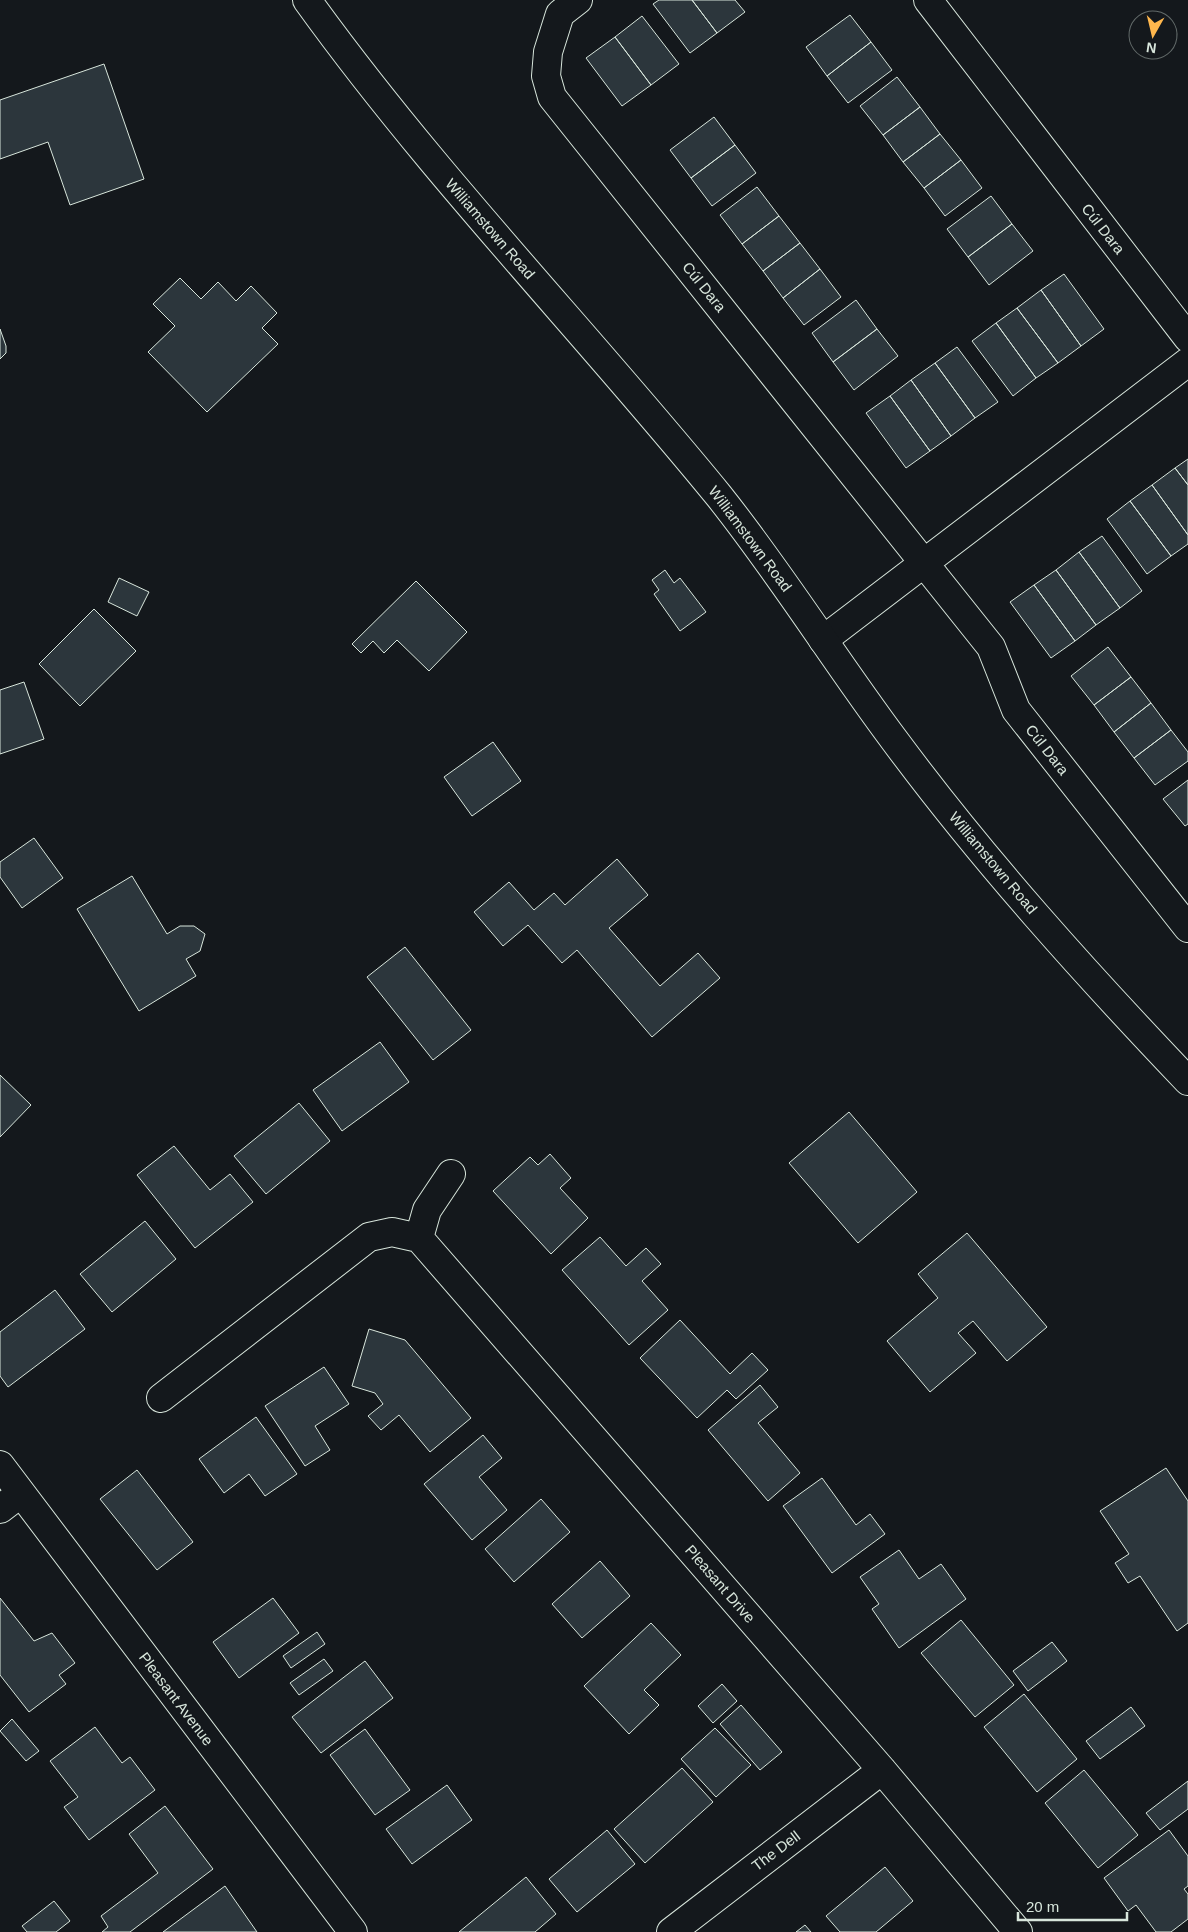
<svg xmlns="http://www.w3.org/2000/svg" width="1188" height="1932" viewBox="0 0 1188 1932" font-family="Helvetica,sans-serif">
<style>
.building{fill:#2c363c;stroke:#d8e6dc}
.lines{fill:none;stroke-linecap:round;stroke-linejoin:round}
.minor-casing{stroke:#d8e6dc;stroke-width:30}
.tertiary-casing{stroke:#d8e6dc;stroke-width:30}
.minor{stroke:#14181c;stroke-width:28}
.tertiary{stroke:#14181c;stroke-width:28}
.labels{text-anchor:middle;stroke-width:4;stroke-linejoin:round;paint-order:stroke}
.street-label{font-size:15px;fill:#d8e6dc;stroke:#14181c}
</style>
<rect width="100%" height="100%" fill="#14181c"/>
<path class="building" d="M 659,0 L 692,0 L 717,33 L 690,53 L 653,4 Z
M 692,0 L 735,0 L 745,12 L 717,33 Z
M 850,15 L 871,42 L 827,76 L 806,47 Z
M 642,16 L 679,64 L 651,85 L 615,37 Z
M 615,37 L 651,85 L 622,106 L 586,58 Z
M 871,42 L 892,70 L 848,103 L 827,76 Z
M 104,64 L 144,179 L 70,205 L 48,142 L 0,159 L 0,100 Z
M 897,77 L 920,107 L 883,135 L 860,106 Z
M 920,107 L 940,134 L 903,162 L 883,135 Z
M 714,117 L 735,145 L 691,178 L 670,150 Z
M 940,134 L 961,160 L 924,188 L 903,162 Z
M 735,145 L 756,173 L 712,206 L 691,178 Z
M 961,160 L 982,188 L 945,216 L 924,188 Z
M 757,187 L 779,216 L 742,244 L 720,215 Z
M 991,196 L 1012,224 L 968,257 L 947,229 Z
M 779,216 L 800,243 L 763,271 L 742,244 Z
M 1012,224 L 1033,251 L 989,285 L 968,257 Z
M 800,243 L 820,269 L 783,298 L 763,271 Z
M 820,269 L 841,297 L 804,325 L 783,298 Z
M 1064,274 L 1104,329 L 1081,346 L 1041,290 Z
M 180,278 L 201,299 L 218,282 L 236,301 L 251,286 L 277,313 L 262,328 L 278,344 L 207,412 L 148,352 L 175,326 L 153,304 Z
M 1041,290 L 1081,346 L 1058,363 L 1017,308 Z
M 856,300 L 877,329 L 833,362 L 812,333 Z
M 1017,308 L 1058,363 L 1036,378 L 996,323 Z
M 996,323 L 1036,378 L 1013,396 L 972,341 Z
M 0,329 L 6,346 L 6,353 L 0,359 Z
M 877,329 L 898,356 L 854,390 L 833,362 Z
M 957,347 L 998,402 L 975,418 L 935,363 Z
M 935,363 L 975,418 L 951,436 L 911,380 Z
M 911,380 L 951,436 L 930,451 L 890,396 Z
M 890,396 L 930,451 L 906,468 L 866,413 Z
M 1188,459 L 1188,485 L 1175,468 Z
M 1175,468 L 1188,485 L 1188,535 L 1152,485 Z
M 1152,485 L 1188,535 L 1188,544 L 1171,556 L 1130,501 Z
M 1130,501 L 1171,556 L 1147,574 L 1107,519 Z
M 1102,536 L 1142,591 L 1120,608 L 1079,552 Z
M 1079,552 L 1120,608 L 1096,625 L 1056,570 Z
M 665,570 L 674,583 L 680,578 L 706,612 L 680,631 L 654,594 L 659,590 L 652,580 Z
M 1056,570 L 1096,625 L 1075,641 L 1034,585 Z
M 119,578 L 149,592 L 137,616 L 108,602 Z
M 416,581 L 467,632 L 429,671 L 397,640 L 384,653 L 373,641 L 361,653 L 352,644 Z
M 1034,585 L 1075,641 L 1051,658 L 1010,602 Z
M 94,609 L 136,651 L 80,706 L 39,664 Z
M 1108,647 L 1131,677 L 1094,705 L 1071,676 Z
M 1131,677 L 1151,703 L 1114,732 L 1094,705 Z
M 24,682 L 44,739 L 0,754 L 0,690 Z
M 1151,703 L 1171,730 L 1134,758 L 1114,732 Z
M 1171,730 L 1188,752 L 1188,761 L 1155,785 L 1134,758 Z
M 493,742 L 521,781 L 472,816 L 444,777 Z
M 1188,780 L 1188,824 L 1185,826 L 1163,799 Z
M 34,838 L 63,878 L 22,908 L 0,877 L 0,862 Z
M 617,859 L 648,895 L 609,928 L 660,986 L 698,953 L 720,978 L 652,1037 L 577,950 L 562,963 L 528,925 L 503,946 L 474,912 L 509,882 L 534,910 L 554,893 L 565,905 Z
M 132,876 L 167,934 L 180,926 L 194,926 L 205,934 L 200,951 L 186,959 L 196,976 L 139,1011 L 77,909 Z
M 405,947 L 471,1030 L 433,1060 L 367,977 Z
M 380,1042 L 409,1082 L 342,1131 L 313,1090 Z
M 0,1075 L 31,1105 L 0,1137 Z
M 299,1103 L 330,1141 L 266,1194 L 234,1156 Z
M 849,1112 L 917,1192 L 858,1243 L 789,1163 Z
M 174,1146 L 210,1190 L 230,1174 L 253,1202 L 195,1248 L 137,1175 Z
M 550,1154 L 571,1178 L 560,1188 L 588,1218 L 551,1254 L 493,1191 L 530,1157 L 538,1165 Z
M 145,1221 L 176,1259 L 112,1312 L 80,1274 Z
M 967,1233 L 1047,1327 L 1007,1361 L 973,1321 L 958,1333 L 976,1353 L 930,1392 L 887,1341 L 938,1298 L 918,1274 Z
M 600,1237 L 626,1266 L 646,1248 L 661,1264 L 642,1281 L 668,1310 L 629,1345 L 562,1270 Z
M 55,1290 L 85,1329 L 8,1387 L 0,1376 L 0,1332 Z
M 680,1320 L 730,1374 L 752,1353 L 768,1370 L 736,1399 L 727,1390 L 697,1418 L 640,1358 Z
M 369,1329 L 405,1340 L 471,1418 L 430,1452 L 399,1415 L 381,1430 L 368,1416 L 383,1404 L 375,1393 L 352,1386 Z
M 324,1367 L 349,1404 L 315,1426 L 330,1450 L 305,1466 L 265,1406 Z
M 760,1385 L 778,1407 L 758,1423 L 800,1473 L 768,1501 L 708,1430 Z
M 256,1417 L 297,1474 L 265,1496 L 249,1474 L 224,1493 L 199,1459 Z
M 483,1435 L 502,1458 L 479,1477 L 507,1510 L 472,1540 L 424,1484 Z
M 1166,1468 L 1188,1501 L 1188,1623 L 1177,1631 L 1140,1576 L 1128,1583 L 1115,1563 L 1129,1554 L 1100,1511 Z
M 137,1470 L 193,1542 L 157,1570 L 100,1499 Z
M 822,1478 L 856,1525 L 870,1514 L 885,1534 L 832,1573 L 783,1506 Z
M 541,1499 L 570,1532 L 514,1582 L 485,1549 Z
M 899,1550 L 919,1579 L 941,1564 L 966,1599 L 899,1648 L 872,1609 L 879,1604 L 860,1577 Z
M 600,1561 L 630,1596 L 582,1638 L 552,1604 Z
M 0,1598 L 34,1641 L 52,1633 L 75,1663 L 59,1675 L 66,1684 L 29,1712 L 0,1675 Z
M 273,1598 L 299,1633 L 239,1678 L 213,1642 Z
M 961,1620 L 1014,1685 L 975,1717 L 921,1653 Z
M 651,1623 L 681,1655 L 644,1690 L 659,1705 L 629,1734 L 584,1686 Z
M 317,1632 L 325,1644 L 291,1668 L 283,1656 Z
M 1052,1642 L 1067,1661 L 1028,1691 L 1013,1671 Z
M 324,1659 L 333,1671 L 299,1695 L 290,1683 Z
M 365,1661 L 393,1698 L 321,1753 L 292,1717 Z
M 722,1684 L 737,1701 L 713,1723 L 698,1706 Z
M 1024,1694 L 1077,1759 L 1037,1792 L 984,1727 Z
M 741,1705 L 782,1752 L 760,1770 L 720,1724 Z
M 1131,1707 L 1145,1726 L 1100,1759 L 1086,1741 Z
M 12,1719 L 39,1751 L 26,1761 L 0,1731 Z
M 95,1727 L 122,1763 L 130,1757 L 155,1790 L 89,1840 L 64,1807 L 78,1797 L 50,1761 Z
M 715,1728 L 751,1765 L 716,1797 L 681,1759 Z
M 365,1729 L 410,1790 L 375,1815 L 330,1755 Z
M 682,1768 L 713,1802 L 645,1863 L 614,1829 Z
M 1084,1770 L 1138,1835 L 1098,1868 L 1045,1803 Z
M 1188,1781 L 1188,1809 L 1160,1830 L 1146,1813 Z
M 447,1785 L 472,1820 L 412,1864 L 386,1829 Z
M 165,1806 L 213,1869 L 130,1932 L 102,1932 L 108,1927 L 101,1916 L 158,1873 L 129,1834 Z
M 607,1830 L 635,1864 L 577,1912 L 549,1879 Z
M 1169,1830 L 1188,1856 L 1188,1886 L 1184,1889 L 1188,1894 L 1188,1919 L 1171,1932 L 1156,1932 L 1136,1905 L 1128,1911 L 1104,1878 Z
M 885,1867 L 913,1901 L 876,1932 L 840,1932 L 826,1916 Z
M 526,1877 L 556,1914 L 535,1932 L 459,1932 Z
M 225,1886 L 257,1932 L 163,1932 Z
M 54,1901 L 70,1921 L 56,1932 L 27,1932 L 22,1926 Z
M 805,1925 L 811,1932 L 796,1932 Z"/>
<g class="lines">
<g class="minor-casing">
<path id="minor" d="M 578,0 L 560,14 L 548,52 L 546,76 L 552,97 L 991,647 L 1016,710 L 1188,928
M 928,0 L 1188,338
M 823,640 L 1188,362
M 419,1238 L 882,1770 L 1018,1932
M 161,1398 L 369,1237 L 392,1232 L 419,1238 L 427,1210 L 451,1174
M 0,1465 L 353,1932
M 0,1509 L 21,1493
M 671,1932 L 882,1770"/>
</g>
<g class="tertiary-casing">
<path id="tertiary" d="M 307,0 C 433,175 583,329 719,496 C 782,575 835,661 895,741 C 984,861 1085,973 1188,1081"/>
</g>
<use href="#minor" class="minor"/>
<use href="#tertiary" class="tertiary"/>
</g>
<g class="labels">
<g class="street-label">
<text transform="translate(490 229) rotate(49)" y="5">Williamstown Road</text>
<text transform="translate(1103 229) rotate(52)" y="5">Cúl Dara</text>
<text transform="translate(704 287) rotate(51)" y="5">Cúl Dara</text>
<text transform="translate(750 539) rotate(53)" y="5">Williamstown Road</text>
<text transform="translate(1047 750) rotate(52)" y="5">Cúl Dara</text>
<text transform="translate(993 863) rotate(50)" y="5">Williamstown Road</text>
<text transform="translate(720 1584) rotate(49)" y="5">Pleasant Drive</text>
<text transform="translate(176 1699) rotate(53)" y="5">Pleasant Avenue</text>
<text transform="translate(776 1851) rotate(-37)" y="5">The Dell</text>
</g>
</g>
<g transform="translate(1153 35) rotate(188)"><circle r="24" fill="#14181c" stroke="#626a69"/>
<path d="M0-4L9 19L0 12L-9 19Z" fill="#ffb74d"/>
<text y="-8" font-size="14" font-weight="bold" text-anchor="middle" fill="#d8e6dc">N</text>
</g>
<path d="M1018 1912v8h109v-8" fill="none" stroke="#d8e6dc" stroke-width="2.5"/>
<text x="1026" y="1912" font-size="15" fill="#d8e6dc" stroke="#14181c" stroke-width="4" paint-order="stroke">20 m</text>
</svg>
